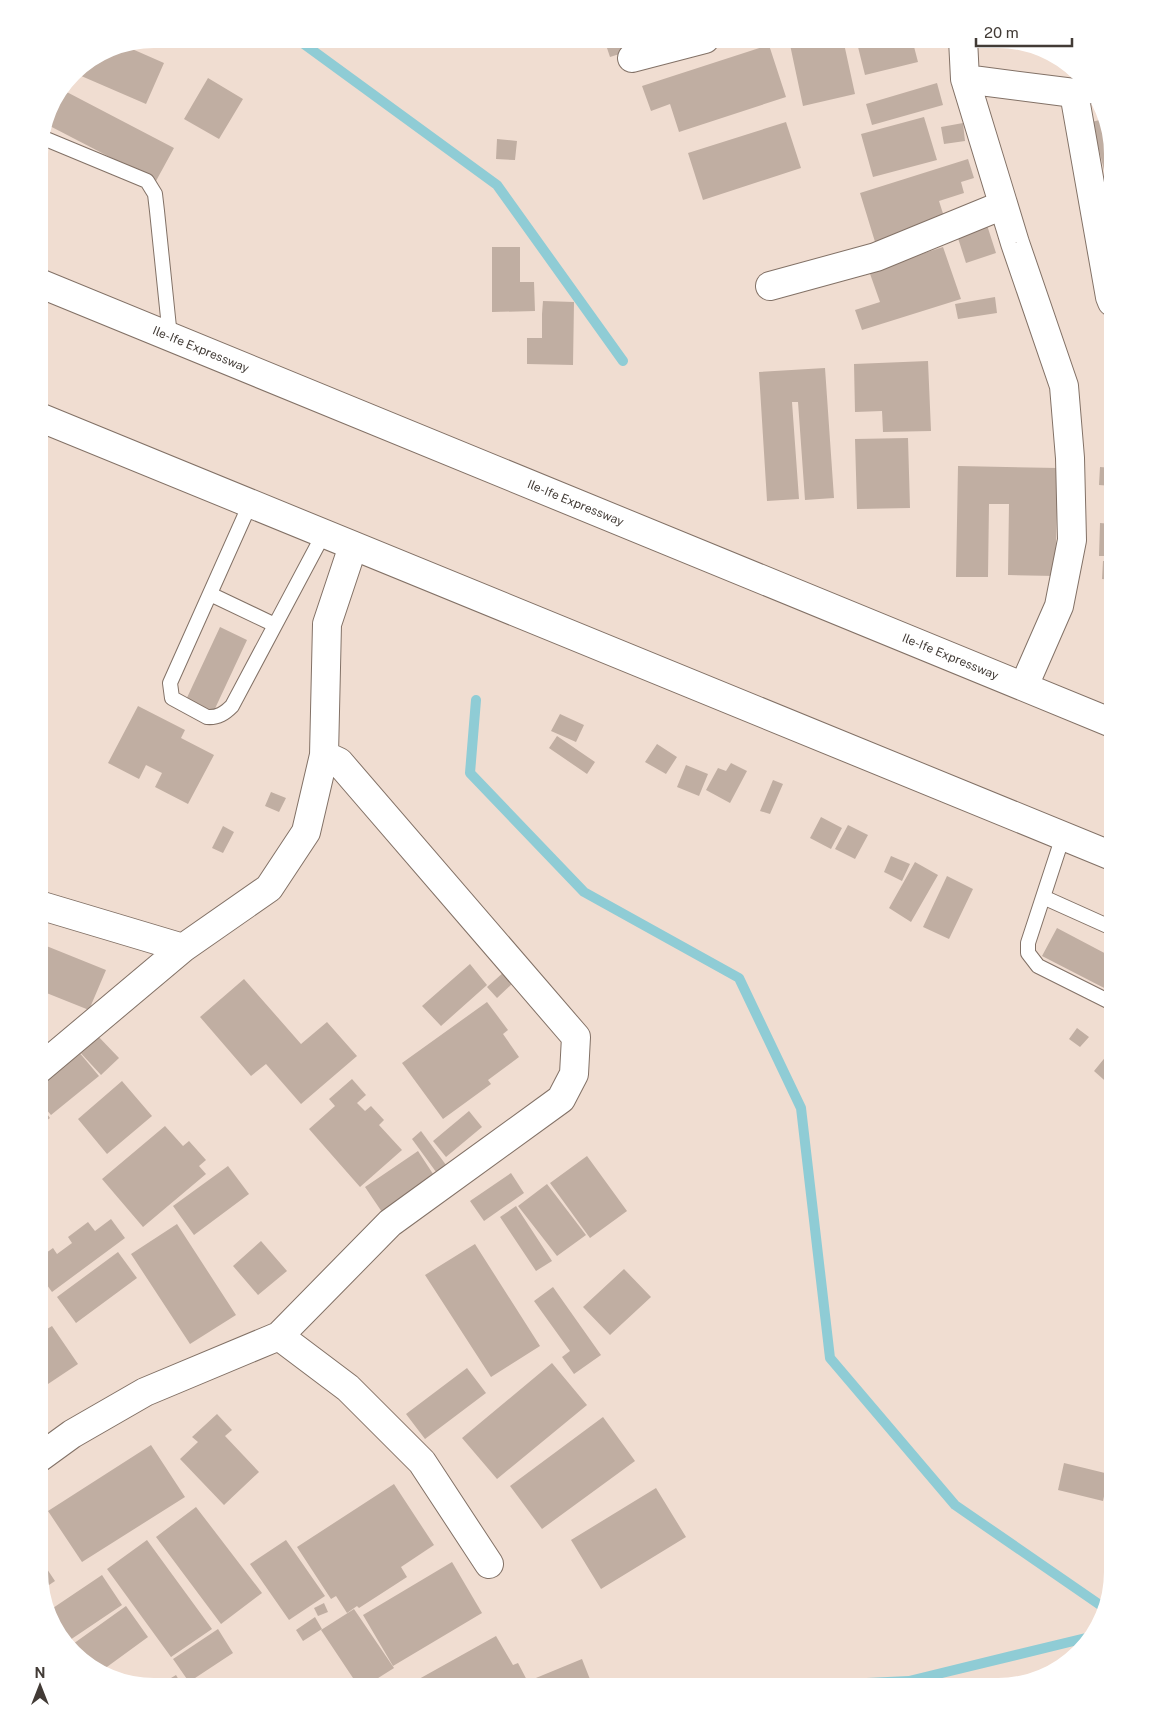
<svg xmlns="http://www.w3.org/2000/svg" width="1151" height="1726" viewBox="0 0 1151 1726" font-family="'Public Sans',sans-serif">
<style>
.lines{fill:none;stroke-linecap:round;stroke-linejoin:round}
.stream{stroke:#8fccd5;stroke-width:10}
.building{fill:#c0aea2}
.service-casing{stroke:#827166;stroke-width:16}
.minor-casing{stroke:#827166;stroke-width:30}
.trunk-casing{stroke:#827166;stroke-width:30}
.service{stroke:#fff;stroke-width:14}
.minor{stroke:#fff;stroke-width:28}
.trunk{stroke:#fff;stroke-width:28}
.labels{text-anchor:middle;stroke-width:4;stroke-linejoin:round;paint-order:stroke}
.street-label{font-size:12px;fill:#423b36;stroke:#fff}
</style>
<rect width="100%" height="100%" fill="#f0ddd1"/>
<g class="lines">
<path class="stream" d="M 297,39 L 497,185 L 623,361
M 476,700 L 470,773 L 584,892 L 739,978 L 801,1108 L 830,1358 L 955,1505 L 1103,1607
M 782,1687 L 909,1681 L 1090,1637"/>
</g>
<path class="building" d="M 604,39 L 667,39 L 610,57 Z
M 793,39 L 843,39 L 855,94 L 803,106 L 789,40 Z
M 856,39 L 912,39 L 918,62 L 865,75 Z
M 123,45 L 164,63 L 146,104 L 72,72 L 110,47 Z
M 769,45 L 786,97 L 679,132 L 670,104 L 651,111 L 642,86 Z
M 208,78 L 243,99 L 219,139 L 184,119 Z
M 937,83 L 943,105 L 872,125 L 866,104 Z
M 61,89 L 174,148 L 156,181 L 44,123 L 48,109 Z
M 924,117 L 937,160 L 873,177 L 861,134 Z
M 1103,119 L 1112,153 L 1112,168 L 1104,170 L 1092,122 Z
M 786,122 L 801,168 L 703,200 L 688,153 Z
M 963,123 L 965,141 L 944,144 L 941,127 Z
M 497,139 L 517,141 L 515,160 L 496,159 Z
M 968,159 L 974,178 L 961,182 L 964,193 L 939,201 L 946,223 L 876,245 L 860,193 Z
M 986,222 L 996,253 L 966,263 L 956,232 Z
M 492,247 L 520,247 L 520,282 L 534,282 L 535,311 L 492,312 Z
M 943,247 L 961,299 L 862,330 L 855,310 L 880,302 L 869,271 Z
M 995,297 L 997,313 L 958,319 L 955,304 Z
M 543,301 L 574,302 L 573,365 L 527,364 L 527,338 L 542,338 L 542,314 Z
M 928,361 L 931,431 L 883,432 L 882,411 L 855,412 L 854,364 Z
M 825,368 L 834,498 L 805,500 L 798,402 L 792,402 L 799,499 L 767,501 L 759,372 Z
M 1112,372 L 1112,392 L 1111,392 L 1107,373 Z
M 1109,436 L 1112,436 L 1112,457 L 1108,457 Z
M 908,438 L 910,508 L 857,509 L 855,439 Z
M 958,466 L 1058,468 L 1055,576 L 1008,575 L 1009,504 L 989,504 L 988,577 L 956,577 Z
M 1100,467 L 1112,468 L 1112,486 L 1099,485 Z
M 1100,523 L 1112,524 L 1112,556 L 1099,556 Z
M 1103,561 L 1112,561 L 1112,580 L 1102,579 Z
M 220,627 L 247,640 L 212,715 L 185,702 Z
M 138,706 L 185,730 L 181,738 L 214,755 L 188,804 L 155,787 L 162,773 L 146,765 L 139,779 L 108,763 Z
M 560,714 L 584,725 L 576,742 L 551,731 Z
M 557,736 L 595,762 L 587,774 L 549,748 Z
M 657,744 L 677,757 L 666,774 L 645,762 Z
M 731,763 L 747,771 L 730,803 L 706,790 L 718,768 L 726,771 Z
M 686,765 L 708,774 L 699,796 L 677,787 Z
M 773,780 L 783,784 L 770,814 L 760,811 Z
M 271,792 L 286,798 L 279,812 L 265,806 Z
M 821,817 L 842,828 L 831,849 L 810,838 Z
M 848,825 L 868,835 L 855,859 L 835,849 Z
M 223,826 L 234,832 L 223,853 L 212,848 Z
M 891,856 L 910,864 L 902,881 L 884,872 Z
M 915,862 L 938,875 L 911,922 L 889,908 Z
M 947,876 L 973,889 L 949,939 L 923,927 Z
M 1057,928 L 1112,957 L 1112,992 L 1042,956 Z
M 39,943 L 106,970 L 89,1010 L 39,990 Z
M 470,964 L 487,985 L 441,1026 L 422,1006 Z
M 504,972 L 514,982 L 497,998 L 487,987 Z
M 244,979 L 301,1044 L 327,1022 L 357,1056 L 301,1104 L 266,1064 L 251,1076 L 200,1017 Z
M 487,1002 L 508,1030 L 503,1034 L 519,1057 L 488,1080 L 491,1084 L 443,1119 L 402,1063 Z
M 1077,1028 L 1089,1037 L 1080,1047 L 1069,1039 Z
M 95,1033 L 119,1058 L 101,1075 L 78,1050 Z
M 1112,1049 L 1112,1087 L 1094,1071 Z
M 78,1051 L 99,1076 L 51,1115 L 39,1101 L 39,1084 Z
M 352,1079 L 366,1095 L 357,1103 L 365,1111 L 371,1106 L 384,1120 L 379,1125 L 402,1150 L 360,1187 L 309,1129 L 335,1106 L 329,1099 Z
M 122,1081 L 152,1116 L 107,1154 L 78,1119 Z
M 39,1103 L 50,1118 L 39,1126 Z
M 469,1111 L 482,1127 L 446,1157 L 433,1141 Z
M 165,1126 L 183,1146 L 189,1141 L 206,1160 L 199,1166 L 206,1174 L 143,1227 L 102,1179 Z
M 421,1131 L 449,1169 L 439,1176 L 412,1139 Z
M 418,1151 L 437,1180 L 384,1215 L 365,1187 Z
M 587,1156 L 627,1211 L 590,1238 L 550,1183 Z
M 228,1166 L 249,1194 L 194,1235 L 173,1206 Z
M 511,1173 L 524,1193 L 484,1221 L 470,1201 Z
M 547,1184 L 586,1235 L 557,1256 L 518,1206 Z
M 516,1206 L 552,1261 L 536,1271 L 500,1217 Z
M 111,1219 L 125,1238 L 52,1292 L 39,1274 L 39,1258 L 53,1248 L 57,1254 L 72,1243 L 68,1237 L 88,1222 L 95,1231 Z
M 177,1224 L 236,1315 L 190,1344 L 131,1254 Z
M 261,1241 L 287,1271 L 258,1295 L 233,1266 Z
M 475,1244 L 540,1346 L 491,1377 L 425,1275 Z
M 118,1252 L 137,1278 L 76,1323 L 57,1297 Z
M 624,1269 L 651,1297 L 610,1335 L 583,1307 Z
M 553,1287 L 601,1355 L 574,1374 L 562,1357 L 570,1351 L 534,1301 Z
M 41,1321 L 47,1329 L 52,1326 L 78,1364 L 39,1390 L 39,1323 Z
M 552,1363 L 587,1405 L 497,1479 L 462,1438 Z
M 467,1368 L 486,1393 L 425,1439 L 406,1414 Z
M 217,1414 L 232,1430 L 225,1436 L 259,1472 L 224,1505 L 180,1459 L 198,1442 L 192,1437 Z
M 603,1417 L 635,1461 L 542,1529 L 510,1486 Z
M 151,1445 L 185,1497 L 82,1562 L 48,1511 Z
M 1064,1463 L 1109,1474 L 1103,1501 L 1058,1490 Z
M 394,1484 L 434,1545 L 401,1567 L 407,1577 L 359,1608 L 357,1606 L 347,1613 L 336,1596 L 331,1599 L 297,1547 Z
M 656,1488 L 686,1537 L 601,1589 L 571,1540 Z
M 196,1507 L 262,1593 L 221,1624 L 156,1537 Z
M 147,1540 L 212,1629 L 171,1657 L 107,1569 Z
M 286,1540 L 325,1596 L 289,1620 L 250,1564 Z
M 39,1557 L 55,1581 L 43,1589 L 39,1573 Z
M 452,1562 L 482,1613 L 393,1666 L 363,1615 Z
M 102,1575 L 122,1605 L 70,1640 L 50,1610 Z
M 324,1603 L 328,1612 L 318,1616 L 314,1608 Z
M 126,1606 L 148,1637 L 100,1672 L 90,1668 L 73,1644 Z
M 354,1609 L 394,1668 L 364,1687 L 359,1687 L 321,1630 Z
M 315,1617 L 322,1629 L 303,1641 L 296,1630 Z
M 218,1629 L 233,1653 L 189,1682 L 173,1659 Z
M 496,1636 L 513,1665 L 518,1663 L 530,1686 L 528,1687 L 412,1687 L 410,1684 Z
M 582,1659 L 593,1687 L 534,1687 L 531,1680 Z
M 176,1675 L 183,1687 L 156,1687 Z"/>
<g class="lines">
<g class="service-casing">
<path id="service" d="M 41,137 L 147,181 L 155,194 L 157,211 L 170,337
M 250,504 L 170,683 L 172,698 L 207,717 C 218,718 225,713 232,706 L 323,535
M 210,594 L 275,625
M 1063,836 L 1028,943 L 1028,953 L 1038,966 L 1112,1003
M 1043,897 L 1112,928"/>
</g>
<g class="minor-casing">
<path id="minor" d="M 963,39 L 965,79 L 1015,243 L 1064,386 L 1070,458 L 1072,540 L 1059,606 L 1024,686
M 632,58 L 705,39
M 965,79 L 1074,93 L 1090,89
M 1074,93 L 1110,297 L 1112,302
M 770,286 L 876,257 L 1003,205
M 39,905 L 183,948
M 39,1069 L 183,948 L 269,888 L 306,832 L 324,755 L 327,624 L 353,546
M 279,1336 L 348,1388 L 422,1462 L 489,1564
M 39,1458 L 72,1434 L 145,1392 L 279,1336 L 390,1223 L 561,1099 L 574,1074 L 576,1037 L 339,762 L 324,755"/>
</g>
<g class="trunk-casing">
<g id="trunk">
<path id="s1" d="M 39,283 L 1112,723"/>
<path d="M 39,417 L 1112,856"/>
</g>
</g>
<use href="#service" class="service"/>
<use href="#minor" class="minor"/>
<use href="#trunk" class="trunk"/>
</g>
<g class="labels">
<g class="street-label">
<text dy="4" stroke="none"><textPath href="#s1" startOffset="175">Ile-Ife Expressway</textPath></text>
<text dy="4" stroke="none"><textPath href="#s1" startOffset="580">Ile-Ife Expressway</textPath></text>
<text dy="4" stroke="none"><textPath href="#s1" startOffset="985">Ile-Ife Expressway</textPath></text>
</g>
</g>
<path d="M0 0H1151V1726H0ZM154 48H998A106 106 0 0 1 1104 154V1572A106 106 0 0 1 998 1678H154A106 106 0 0 1 48 1572V154A106 106 0 0 1 154 48Z" fill="#fff" fill-rule="evenodd"/>
<g transform="translate(40 1686)" stroke="#ffffff" stroke-width="4" paint-order="stroke">
<path d="M0-4L9 19L0 12L-9 19Z" fill="#423b36"/>
<text y="-8" font-size="14" font-weight="bold" text-anchor="middle" fill="#423b36">N</text>
</g>
<path d="M976 38v8h96v-8" fill="none" stroke="#423b36" stroke-width="2.5"/>
<text x="984" y="38" font-size="15" fill="#423b36" stroke="#ffffff" stroke-width="4" paint-order="stroke">20 m</text>
</svg>
